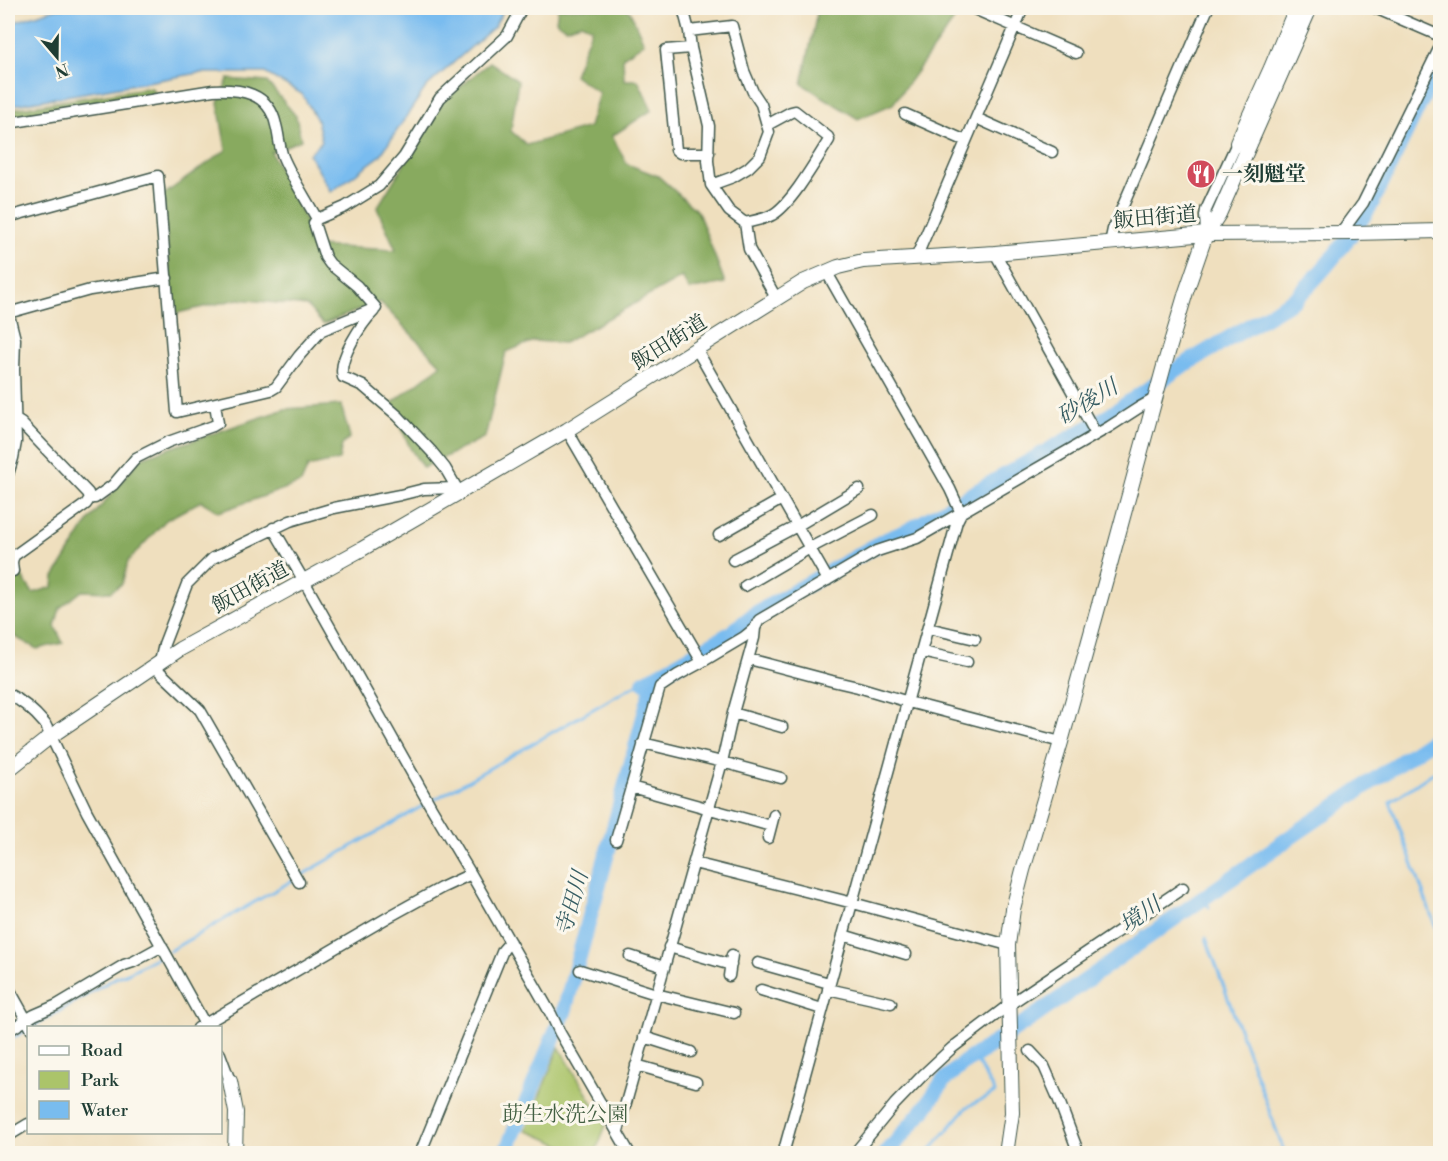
<svg xmlns="http://www.w3.org/2000/svg" width="1448" height="1161" viewBox="0 0 1448 1161" font-family="'Libre Bodoni','Noto Serif JP',serif">
<style>
.green{fill:#abc46a;stroke:#65804f;stroke-width:1.5}
.forest{fill:#88aa5e;stroke:#547449;stroke-width:1.5}
.water{fill:#79bcef;stroke:#4c7c92;stroke-width:1.5}
.lines{fill:none;stroke-linecap:round;stroke-linejoin:round}
.stream{stroke:#79bcef;stroke-width:3}
.river{stroke:#79bcef;stroke-width:16}
.street-casing{stroke:#3e5549;stroke-width:13}
.secondary-casing{stroke:#3e5549;stroke-width:16}
.street{stroke:#fff;stroke-width:10}
.secondary{stroke:#fff;stroke-width:14}
.labels{text-anchor:middle;stroke-width:6;stroke-linejoin:round;paint-order:stroke}
.poi-label{font-size:21px;font-weight:bold;fill:#1f3d34;stroke:#fbf7ec;text-anchor:start}
.street-label{font-size:21px;fill:#1f3d34;stroke:#fbf7ec}
.park-label{font-size:21px;fill:#425f42;stroke:#fbf7ec}
.water-label{font-size:22px;font-style:italic;fill:#365d63;stroke:#fbf7ec}
</style>
<rect width="100%" height="100%" fill="#fbf7ec"/>
<filter id="ink" filterUnits="userSpaceOnUse"><feTurbulence type="fractalNoise" baseFrequency=".0167" numOctaves="2"/><feDisplacementMap in="SourceGraphic" scale="12" xChannelSelector="R" yChannelSelector="G"/><feConvolveMatrix kernelMatrix="1 2 1 2 8 2 1 2 1" color-interpolation-filters="sRGB"/></filter>
<filter id="wash" filterUnits="userSpaceOnUse"><feTurbulence type="fractalNoise" baseFrequency=".008" numOctaves="4" result="noise"/><feDisplacementMap in="SourceGraphic" scale="24" xChannelSelector="R" yChannelSelector="G"/><feGaussianBlur stdDeviation="1.35" result="paint"/><feColorMatrix in="noise" values="0 0 0 0 0 0 0 0 0 0 0 0 0 0 0 0 0 1.4 0 .05"/><feComposite in="paint" operator="in"/></filter>
<g filter="url(#wash)">
<rect width="100%" height="100%" fill="#efdfbe"/>
<path class="green" d="M 559,1047 L 606,1125 L 595,1153 L 579,1153 L 526,1130 Z"/>
<path class="forest" d="M 558,8 L 626,8 L 631,13 L 644,43 L 623,57 L 624,80 L 638,80 L 652,110 L 612,136 L 627,164 L 658,176 L 698,212 L 725,283 L 689,290 L 682,277 L 564,343 L 534,341 L 506,352 L 485,437 L 423,468 L 410,448 L 391,404 L 441,365 L 380,302 L 323,324 L 307,306 L 238,299 L 173,314 L 163,195 L 226,150 L 218,103 L 228,79 L 267,82 L 296,116 L 301,140 L 271,152 L 307,224 L 314,246 L 396,250 L 377,208 L 442,102 L 490,62 L 518,81 L 511,131 L 527,145 L 589,127 L 599,93 L 574,75 L 592,28 L 581,23 L 566,28 L 556,21 Z
M 818,8 L 963,8 L 893,104 L 858,119 L 802,84 Z
M 151,87 L 156,95 L 8,120 L 8,110 Z
M 341,405 L 350,437 L 342,445 L 339,460 L 308,467 L 301,483 L 219,512 L 201,501 L 166,520 L 128,561 L 122,584 L 110,592 L 82,591 L 60,608 L 55,626 L 63,643 L 37,649 L 8,633 L 8,570 L 18,571 L 33,593 L 53,587 L 54,577 L 88,522 L 141,458 L 285,409 Z"/>
<path class="water" d="M 58,8 L 505,8 L 494,27 L 426,87 L 380,156 L 331,192 L 309,154 L 322,141 L 317,120 L 302,94 L 265,73 L 199,73 L 8,106 L 8,24 Z"/>
<g class="lines">
<path class="stream" d="M 1440,768 L 1390,802 L 1440,939
M 432,801 L 630,688 L 644,682
M 1203,898 L 1209,907
M 1206,938 L 1285,1154
M 169,951 L 426,804
M 32,1027 L 117,977 L 128,973 L 163,954
M 8,1041 L 28,1029
M 927,1154 L 967,1107 L 995,1093 L 974,1056"/>
<path class="river" d="M 658,675 L 730,634 L 755,614 L 884,541 L 908,531 L 1109,416 L 1179,368 L 1295,299 C 1324,271 1350,238 1371,204 L 1440,62
M 505,1154 L 564,1012 L 653,684 L 658,675 L 644,682
M 886,1154 L 926,1107 L 943,1081 L 964,1063 L 1038,1014 L 1292,836 L 1440,735"/>
</g>
</g>
<g filter="url(#ink)">
<g class="lines">
<g class="street-casing">
<path id="street" d="M 683,8 L 689,31 L 691,48 L 709,126 L 708,161 L 711,185 L 729,211 L 745,223 C 753,221 765,219 772,215 C 791,205 817,159 829,140 L 828,137 L 795,111 L 791,112 L 767,125 L 769,132 L 760,156 L 748,168 L 733,177 L 711,185
M 972,8 L 1076,53
M 1375,8 L 1440,36
M 689,31 L 732,26 L 744,71 L 753,92 L 761,104 L 767,125
M 691,48 L 666,50 L 676,150 L 680,153 L 709,153
M 905,114 L 966,141
M 976,118 L 1052,152
M 8,123 L 213,90 C 241,89 269,92 276,125 C 279,135 279,147 283,157 C 292,178 306,199 317,219 L 314,223 L 325,257 L 330,264 L 357,286 L 376,308
M 8,217 L 158,176 L 177,412 L 271,390 L 276,387 L 299,356 L 322,330 L 376,308
M 317,219 L 345,207 L 379,186 L 404,157 L 440,98 L 507,36 L 522,8
M 745,223 L 749,249 L 776,298
M 1341,233 L 1363,203 L 1440,47
M 1206,234 L 1205,216 L 1206,210 L 1237,143
M 1110,243 L 1113,229 L 1208,8
M 995,253 L 1096,434
M 916,258 L 1023,8
M 8,311 L 15,339 L 14,370 L 16,442 L 13,458 L 8,474
M 374,311 C 362,323 337,360 343,377 L 363,386 L 398,416 L 432,452 L 445,468 L 459,492
M 8,313 L 90,290 L 167,278
M 697,350 L 828,580
M 8,415 L 21,423 L 88,493 L 90,498 L 95,498 L 113,485 L 136,458 L 168,442 L 213,426 L 218,423 L 215,404
M 567,430 L 702,662 L 744,637 L 755,628 L 754,638 L 733,713 L 722,762 L 618,1131
M 273,528 L 304,581 L 431,807 L 471,874 L 551,1014 L 560,1033 L 630,1154
M 719,535 L 782,499
M 733,560 L 797,526 L 859,489
M 13,571 C 12,564 11,560 15,555 L 86,504 L 90,498
M 745,586 L 810,548 L 873,515
M 755,628 L 759,620 L 877,551 L 917,538 L 1109,427 L 1140,407 L 1156,398
M 928,628 L 975,639
M 922,652 L 967,662
M 749,659 L 832,681 L 858,687 L 912,703 L 1061,742
M 160,662 L 164,644 L 187,584 L 213,558 L 290,521 L 334,508 L 400,495 L 424,489 L 455,488
M 156,665 L 159,671 L 200,710 L 299,882
M 8,694 C 23,701 34,711 45,724 L 87,812 L 207,1028
M 733,713 L 782,727
M 643,743 L 722,762 L 781,778
M 631,787 L 771,826
M 768,838 L 774,815
M 616,840 L 660,687 L 678,675 L 702,662
M 694,863 L 853,903 L 1008,945
M 843,935 L 906,954
M 669,947 L 731,965
M 630,956 L 664,967
M 758,963 L 829,983
M 580,970 L 656,994 L 734,1013
M 729,976 L 732,955
M 8,987 L 31,1028
M 828,989 L 891,1003
M 761,990 L 822,1009
M 198,1028 L 392,915 L 441,888 L 471,874
M 8,1031 L 34,1015 L 57,1005 L 124,965 L 133,962 L 162,946
M 644,1037 L 691,1052
M 1030,1051 L 1044,1066 L 1058,1098 L 1079,1154
M 220,1054 L 230,1081
M 636,1065 L 696,1082
M 8,1136 L 28,1124
M 420,1154 L 503,950 L 510,942
M 783,1154 L 957,521 L 961,513 L 950,489 L 826,271
M 854,1154 L 895,1104 L 923,1075 L 952,1048 L 1010,1004 L 1183,888"/>
</g>
<g class="secondary-casing">
<path id="secondary" d="M 1237,143 L 1271,68 L 1296,8
M 8,770 L 51,736 L 180,649 L 362,549 L 567,430 L 803,282 L 838,267 L 863,261 L 995,253 L 1206,234 L 1354,233 L 1440,231
M 230,1081 L 236,1112 L 235,1154
M 1006,1154 L 1012,1113 L 1008,945 L 1013,909 L 1023,870 L 1061,742 L 1111,561 L 1164,366 L 1186,292 L 1206,234 L 1219,214 L 1310,8"/>
</g>
<use href="#street" class="street"/>
<use href="#secondary" class="secondary"/>
</g>
</g>
<defs>
<g id="restaurant-disc" transform="scale(1.5)"><circle r="9.5" fill="#d1495b" stroke="#fbf7ec"/><path d="M-5-6h1v4h1v-4h1v4h1v-4h1v5L-1.5 .5V6h-2V.5L-5-1ZM5-6V6H3V1.5H1.5Q1.5-4 5-6Z" fill="#fff"/></g>
</defs>
<g fill-rule="evenodd">
<use href="#restaurant-disc" x="1201" y="174"/>
</g>
<g class="labels">
<g class="poi-label">
<text x="1222" y="181">一刻魁堂</text>
</g>
<g class="street-label">
<text transform="translate(1155 217) rotate(-5)" y="7">飯田街道</text>
<text transform="translate(669 342) rotate(-32)" y="7">飯田街道</text>
<text transform="translate(250 587) rotate(-29)" y="7">飯田街道</text>
</g>
<g class="park-label">
<text x="565" y="1121">莇生水洗公園</text>
</g>
<g class="water-label">
<text transform="translate(1087 401) rotate(-31)" y="8">砂後川</text>
<text transform="translate(571 903) rotate(-74)" y="8">寺田川</text>
<text transform="translate(1140 914) rotate(-35)" y="8">境川</text>
</g>
</g>
<rect width="1448" height="1161" fill="none" stroke="#fbf7ec" stroke-width="30"/>
<rect x="27" y="1026" width="195" height="108" fill="#fbf7ec" stroke="#a3ada2" stroke-width="1.5"/>
<rect x="39" y="1046" width="30" height="9" fill="#ffffff" stroke="#a3ada2" stroke-width="1.5"/>
<text x="81" y="1056" font-size="18" fill="#1f3d34">Road</text>
<rect x="39" y="1071" width="30" height="18" fill="#abc46a" stroke="#a3ada2" stroke-width="1.5"/>
<text x="81" y="1086" font-size="18" fill="#1f3d34">Park</text>
<rect x="39" y="1101" width="30" height="18" fill="#79bcef" stroke="#a3ada2" stroke-width="1.5"/>
<text x="81" y="1116" font-size="18" fill="#1f3d34">Water</text>
<g transform="translate(57 57) rotate(160)" stroke="#fbf7ec" stroke-width="4.5" paint-order="stroke">
<path d="M0-4.5L10 22L0 15L-10 22Z" fill="#1f3d34"/>
<text y="-9" font-size="16" font-weight="bold" text-anchor="middle" fill="#1f3d34">N</text>
</g>
</svg>
